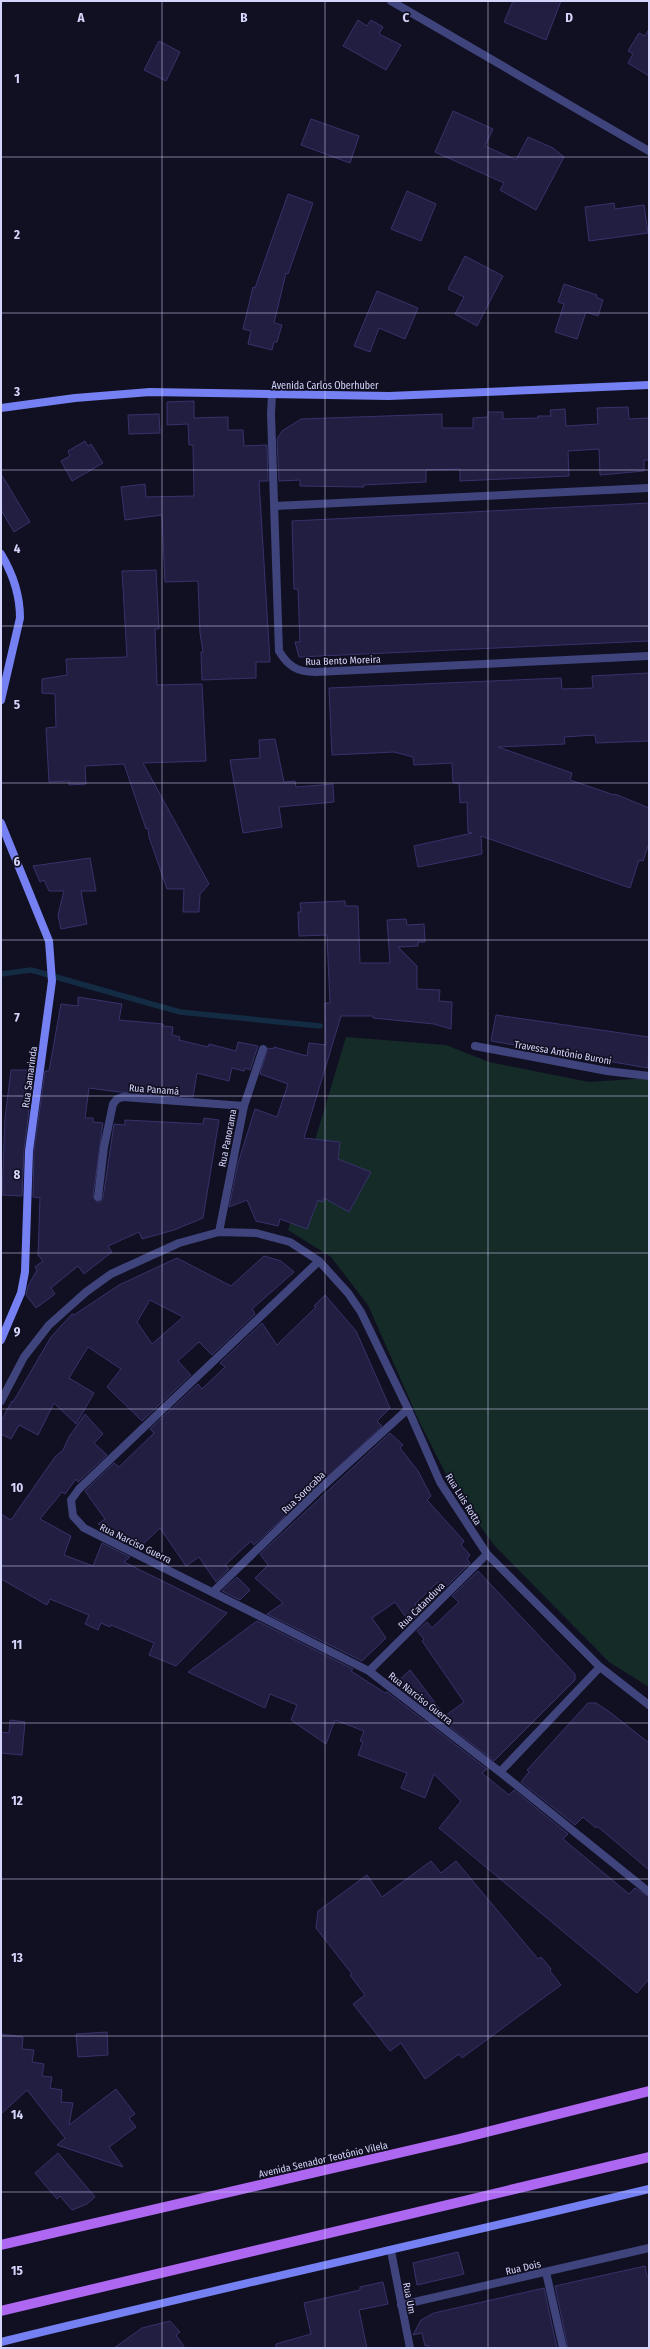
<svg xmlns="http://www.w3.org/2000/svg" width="650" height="2349" viewBox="0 0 650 2349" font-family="'Fira Sans Condensed',sans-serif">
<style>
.green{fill:#142b28}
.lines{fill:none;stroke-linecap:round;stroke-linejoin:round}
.stream{stroke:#132b43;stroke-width:5.5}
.building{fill:#211e41;stroke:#37326b;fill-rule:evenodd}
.street{stroke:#40447c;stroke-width:8}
.secondary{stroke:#7581f2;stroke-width:8}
.primary{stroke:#ad67f0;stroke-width:10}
.grid{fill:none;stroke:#d5d5fb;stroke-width:1;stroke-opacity:0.55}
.labels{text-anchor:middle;stroke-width:3.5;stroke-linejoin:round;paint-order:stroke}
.street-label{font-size:10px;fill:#d5d5fb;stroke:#111022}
.grid-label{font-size:13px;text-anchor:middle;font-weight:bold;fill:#d5d5fb;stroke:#111022;stroke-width:3.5;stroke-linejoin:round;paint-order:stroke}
</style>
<rect width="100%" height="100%" fill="#111022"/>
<path class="green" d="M 346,1037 L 446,1045 L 489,1062 L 589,1082 L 649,1078 L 649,1687 L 609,1662 L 494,1545 L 455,1492 L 419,1421 L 368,1305 L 331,1257 L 288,1230 Z"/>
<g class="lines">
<path class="stream" d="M 1,974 L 31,970 L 180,1012 L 320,1026"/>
</g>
<path class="building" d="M 513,1 L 561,1 L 546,40 L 504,22 Z
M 358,20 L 367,26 L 371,20 L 383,27 L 379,34 L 401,45 L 386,70 L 343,46 Z
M 649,29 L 649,76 L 628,63 L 633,54 L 628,51 L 639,33 L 645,36 Z
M 159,41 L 180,52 L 166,81 L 144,70 Z
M 453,111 L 493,129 L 485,146 L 516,160 L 528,137 L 553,148 L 564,157 L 536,210 L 500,190 L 504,183 L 435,152 Z
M 311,119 L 359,136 L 350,163 L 301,145 Z
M 407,191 L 436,204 L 421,241 L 391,229 Z
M 288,194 L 313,203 L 288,274 L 286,273 L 274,323 L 282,325 L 277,342 L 274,342 L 272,350 L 248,344 L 251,331 L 243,329 L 253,287 L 255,288 Z
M 614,203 L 615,209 L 644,205 L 648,233 L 589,241 L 585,207 Z
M 465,256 L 503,276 L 477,326 L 455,314 L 464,297 L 448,289 Z
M 564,284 L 597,295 L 596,297 L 603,300 L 598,316 L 586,312 L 577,339 L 555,332 L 564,304 L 558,302 Z
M 377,291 L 418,308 L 405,339 L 379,328 L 370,352 L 354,346 Z
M 194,401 L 194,418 L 228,417 L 228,430 L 243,430 L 244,446 L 267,445 L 268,481 L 259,481 L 270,662 L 256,662 L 256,678 L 202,680 L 201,652 L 203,652 L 200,633 L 198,581 L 165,582 L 162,515 L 125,520 L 121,487 L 145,484 L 146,497 L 194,496 L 193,445 L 189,445 L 188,424 L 167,425 L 167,402 Z
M 628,407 L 629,419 L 649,418 L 649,460 L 644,460 L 644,471 L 600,475 L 599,449 L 568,451 L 569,476 L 460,481 L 460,469 L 426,470 L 426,482 L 363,485 L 364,487 L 300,486 L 300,480 L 279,481 L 277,439 L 282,431 L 301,419 L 442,414 L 442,428 L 473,428 L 473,418 L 488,417 L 488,412 L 503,412 L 503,419 L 538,418 L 538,416 L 551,416 L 550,410 L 565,409 L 566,426 L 598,424 L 597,408 Z
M 159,414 L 160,433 L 129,434 L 128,415 Z
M 85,441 L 88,446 L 91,444 L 103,463 L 72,481 L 61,461 L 70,456 L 68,451 Z
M 1,474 L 30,522 L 14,532 L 1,510 Z
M 649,503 L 649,641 L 299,657 L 295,642 L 300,642 L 298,589 L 294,589 L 292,521 Z
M 156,570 L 159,629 L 155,629 L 157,685 L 202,684 L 206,761 L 143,763 L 209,884 L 200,894 L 199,912 L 183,912 L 184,889 L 167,889 L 149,837 L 148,828 L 146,829 L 124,764 L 85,766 L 86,784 L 69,785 L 69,781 L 49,782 L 46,728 L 56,727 L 55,694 L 42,693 L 42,679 L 67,675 L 66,659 L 127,657 L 122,571 Z
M 649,673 L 649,741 L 596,743 L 595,735 L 564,737 L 565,744 L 498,747 L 572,773 L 570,780 L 614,795 L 615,794 L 649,808 L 649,843 L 643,861 L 639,860 L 630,888 L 481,836 L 482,854 L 418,867 L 414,846 L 472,833 L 468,832 L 467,802 L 460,803 L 459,783 L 453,783 L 452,763 L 414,765 L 413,757 L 394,752 L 332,755 L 329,688 L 561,678 L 562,689 L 593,688 L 592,676 Z
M 275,739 L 284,782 L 295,781 L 296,787 L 333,784 L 334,802 L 279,807 L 282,827 L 243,833 L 230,760 L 260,758 L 259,740 Z
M 90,858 L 96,891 L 81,891 L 87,924 L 61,929 L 58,915 L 64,891 L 49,891 L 44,880 L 40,882 L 33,866 Z
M 345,901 L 345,906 L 358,906 L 360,963 L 390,963 L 387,920 L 406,919 L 407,925 L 424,924 L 425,942 L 418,942 L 418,946 L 398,947 L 417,966 L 417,989 L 440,990 L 439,1001 L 452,1002 L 451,1029 L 434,1024 L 373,1018 L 373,1016 L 341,1016 L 304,1138 L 340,1142 L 338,1159 L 371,1172 L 349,1212 L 324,1198 L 323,1202 L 318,1200 L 307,1229 L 280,1219 L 278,1226 L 256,1221 L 247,1200 L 229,1207 L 238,1163 L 255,1109 L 277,1117 L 288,1084 L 260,1074 L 268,1048 L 273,1049 L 274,1047 L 307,1056 L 309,1043 L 326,1045 L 325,1003 L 330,1003 L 327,935 L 299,936 L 298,912 L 301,912 L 300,903 Z
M 78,997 L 122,1004 L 119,1020 L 163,1024 L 163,1026 L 173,1027 L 172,1035 L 180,1037 L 179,1040 L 208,1047 L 209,1044 L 236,1051 L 238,1042 L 258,1046 L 250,1070 L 245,1068 L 244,1071 L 232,1068 L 229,1081 L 197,1073 L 193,1097 L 119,1092 L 89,1088 L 85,1118 L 93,1118 L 93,1122 L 103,1123 L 93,1196 L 97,1202 L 100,1202 L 103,1198 L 114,1124 L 125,1125 L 125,1120 L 203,1124 L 204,1118 L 219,1120 L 203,1218 L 174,1230 L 142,1239 L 139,1232 L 108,1246 L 112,1252 L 84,1274 L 78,1266 L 51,1288 L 55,1294 L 36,1308 L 26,1295 L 28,1286 L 37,1270 L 35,1267 L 43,1261 L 38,1255 L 40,1198 L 33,1197 L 34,1151 L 45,1071 L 49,1071 L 61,1004 L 78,1006 Z
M 496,1015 L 649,1037 L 648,1068 L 491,1041 Z
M 11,1070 L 34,1070 L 24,1150 L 22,1196 L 2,1195 L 5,1118 Z
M 264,1256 L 281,1261 L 294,1272 L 252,1309 L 255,1314 L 212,1355 L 199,1342 L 178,1361 L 191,1375 L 142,1421 L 107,1387 L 121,1369 L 88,1347 L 69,1378 L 94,1393 L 76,1424 L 54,1403 L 38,1435 L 19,1425 L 11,1439 L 1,1434 L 1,1421 L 12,1401 L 13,1402 L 51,1337 L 72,1314 L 74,1315 L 119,1285 L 177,1258 L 231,1286 ZM 150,1300 L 183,1317 L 152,1344 L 137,1322 Z
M 325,1295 L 356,1331 L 390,1408 L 377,1421 L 382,1426 L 254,1545 L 251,1541 L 225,1565 L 229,1569 L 216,1582 L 199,1557 L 186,1566 L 160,1528 L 138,1549 L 106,1533 L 108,1528 L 98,1524 L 105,1519 L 85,1491 L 114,1463 L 119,1467 L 154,1433 L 150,1429 L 198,1384 L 202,1389 L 225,1367 L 220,1363 L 262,1323 L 277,1345 L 316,1307 L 314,1306 Z
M 85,1414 L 103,1434 L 94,1443 L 107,1455 L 78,1482 L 76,1479 L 65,1494 L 62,1492 L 40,1519 L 71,1536 L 64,1555 L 93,1566 L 102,1543 L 130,1557 L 124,1562 L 227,1613 L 176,1666 L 149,1655 L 154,1643 L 111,1625 L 110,1627 L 101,1623 L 98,1630 L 85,1624 L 89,1615 L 50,1599 L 47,1605 L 1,1579 L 1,1514 L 11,1520 L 55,1457 L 63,1450 L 69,1437 Z
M 390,1433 L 403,1445 L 400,1448 L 418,1471 L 431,1496 L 427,1500 L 464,1541 L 461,1545 L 470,1555 L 467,1559 L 470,1563 L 444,1589 L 438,1582 L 415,1604 L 420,1612 L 410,1623 L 395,1602 L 372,1618 L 386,1638 L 362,1661 L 267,1614 L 283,1603 L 255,1578 L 268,1565 L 260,1554 Z
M 478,1571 L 575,1674 L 575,1680 L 494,1761 L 395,1684 L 410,1670 L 445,1716 L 464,1702 L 422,1641 L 424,1639 L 417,1631 L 427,1622 L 432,1628 L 459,1602 L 452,1596 Z
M 237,1577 L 250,1590 L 240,1600 L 222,1591 Z
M 257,1621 L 353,1669 L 351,1671 L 385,1693 L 387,1692 L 487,1769 L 482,1773 L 509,1795 L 514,1790 L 568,1834 L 563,1839 L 629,1894 L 635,1888 L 649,1897 L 649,1979 L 637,1993 L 439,1828 L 461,1801 L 434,1774 L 425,1798 L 401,1788 L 407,1773 L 358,1755 L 363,1742 L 360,1741 L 364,1731 L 335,1720 L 326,1744 L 291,1720 L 297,1705 L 270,1694 L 265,1708 L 188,1672 Z
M 588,1703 L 596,1703 L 611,1713 L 649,1743 L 649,1870 L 597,1826 L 596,1828 L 583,1817 L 575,1825 L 521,1782 L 529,1772 L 527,1770 Z
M 10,1720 L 25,1722 L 22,1755 L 1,1753 L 1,1732 L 9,1733 Z
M 431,1861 L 441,1873 L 456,1861 L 538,1959 L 541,1957 L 551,1969 L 550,1971 L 561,1985 L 462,2058 L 459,2054 L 425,2079 L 401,2043 L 390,2051 L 353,2004 L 365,1995 L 350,1975 L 352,1974 L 316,1928 L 318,1911 L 367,1875 L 382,1897 Z
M 107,2032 L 108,2055 L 78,2057 L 76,2034 Z
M 1,2034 L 23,2037 L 22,2049 L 34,2050 L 32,2062 L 44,2064 L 42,2076 L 52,2077 L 50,2088 L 62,2090 L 61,2102 L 73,2103 L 69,2125 L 116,2089 L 135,2114 L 129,2118 L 136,2127 L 109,2147 L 123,2167 L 57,2145 L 65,2138 L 27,2090 L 1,2114 Z
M 58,2153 L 95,2197 L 87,2204 L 72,2210 L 60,2196 L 57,2199 L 35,2173 Z
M 458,2252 L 464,2274 L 417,2285 L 413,2263 Z
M 645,2266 L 647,2277 L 649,2276 L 649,2348 L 568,2348 L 555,2286 Z
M 383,2282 L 388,2304 L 359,2310 L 367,2348 L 276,2348 L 276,2344 L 311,2334 L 304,2303 L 360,2290 L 360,2287 Z
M 544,2288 L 557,2348 L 428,2348 L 428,2345 L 425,2346 L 422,2333 L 413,2335 L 421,2320 L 434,2313 Z
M 170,2321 L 180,2332 L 176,2335 L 185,2348 L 114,2348 L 142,2328 Z"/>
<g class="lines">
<path class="street" d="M 391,1 L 649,151
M 272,395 L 271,414 L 279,651 C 288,666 297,672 315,672 L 649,656
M 275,506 L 649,488
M 475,1046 L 607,1071 L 649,1076
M 98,1197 L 104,1147 L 113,1104 L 117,1099 L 123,1097 L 244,1106
M 219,1232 L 244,1106 L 263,1049
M 319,1261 L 79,1489 L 71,1500 L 73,1516 L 84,1528 L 369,1671 L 500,1772 L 649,1892
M 1,1401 L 24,1357 L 49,1325 L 86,1292 L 111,1274 L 179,1243 L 219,1232 L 256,1233 L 290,1242 L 319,1261 L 348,1293 L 361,1312 L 408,1409 L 440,1482 L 487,1554 L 600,1667 L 649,1705
M 213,1592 L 321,1488 L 408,1409
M 369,1671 L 487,1554
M 500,1772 L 600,1667
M 391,2251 L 410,2348
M 546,2272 L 563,2348
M 401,2305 L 649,2248"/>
<path class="secondary" d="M 1,408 L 75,398 L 150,392 L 389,396 L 649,385
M 1,554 C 13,574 20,595 20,618 L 1,700
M 1,823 L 49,941 L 52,981 L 29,1151 L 25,1272 L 21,1293 L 1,1340
M 1,2342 C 216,2289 433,2241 649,2189"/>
<path class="primary" d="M 1,2245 L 459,2139 L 649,2091
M 1,2311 L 649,2157"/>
</g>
<path class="grid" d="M 162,1 L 162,2348M 325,1 L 325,2348M 488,1 L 488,2348M 1,157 L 649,157M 1,313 L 649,313M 1,470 L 649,470M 1,626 L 649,626M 1,783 L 649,783M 1,940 L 649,940M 1,1096 L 649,1096M 1,1253 L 649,1253M 1,1409 L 649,1409M 1,1566 L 649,1566M 1,1723 L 649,1723M 1,1879 L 649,1879M 1,2036 L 649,2036M 1,2192 L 649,2192"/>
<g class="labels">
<g class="street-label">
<text x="325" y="389">Avenida Carlos Oberhuber</text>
<text transform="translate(343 660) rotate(-2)" y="4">Rua Bento Moreira</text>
<text transform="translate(563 1052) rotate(10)" y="4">Travessa Antônio Buroni</text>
<text transform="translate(29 1077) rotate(-82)" y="4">Rua Samarinda</text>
<text transform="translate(154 1089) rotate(4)" y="4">Rua Panamá</text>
<text transform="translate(227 1138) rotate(-79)" y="4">Rua Panorama</text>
<text transform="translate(303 1492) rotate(-44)" y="4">Rua Sorocaba</text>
<text transform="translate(464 1499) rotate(58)" y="4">Rua Luis Rotta</text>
<text transform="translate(136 1543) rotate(26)" y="4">Rua Narciso Guerra</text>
<text transform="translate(421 1605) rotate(-45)" y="4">Rua Catanduva</text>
<text transform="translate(421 1698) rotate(38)" y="4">Rua Narciso Guerra</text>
<text transform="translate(323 2159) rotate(-13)" y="4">Avenida Senador Teotônio Vilela</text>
<text transform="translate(523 2267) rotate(-13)" y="4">Rua Dois</text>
<text transform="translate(410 2298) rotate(79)" y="4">Rua Um</text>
</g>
</g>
<g class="grid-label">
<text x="81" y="22">A</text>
<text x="244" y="22">B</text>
<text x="406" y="22">C</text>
<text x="569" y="22">D</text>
<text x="17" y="83">1</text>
<text x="17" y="239">2</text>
<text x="17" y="396">3</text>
<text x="17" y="553">4</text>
<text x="17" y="709">5</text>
<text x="17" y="866">6</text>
<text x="17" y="1022">7</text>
<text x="17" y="1179">8</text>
<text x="17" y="1336">9</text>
<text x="17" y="1492">10</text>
<text x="17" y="1649">11</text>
<text x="17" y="1805">12</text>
<text x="17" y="1962">13</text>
<text x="17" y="2119">14</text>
<text x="17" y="2275">15</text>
</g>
<rect width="650" height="2349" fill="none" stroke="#d5d5fb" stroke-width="4"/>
</svg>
